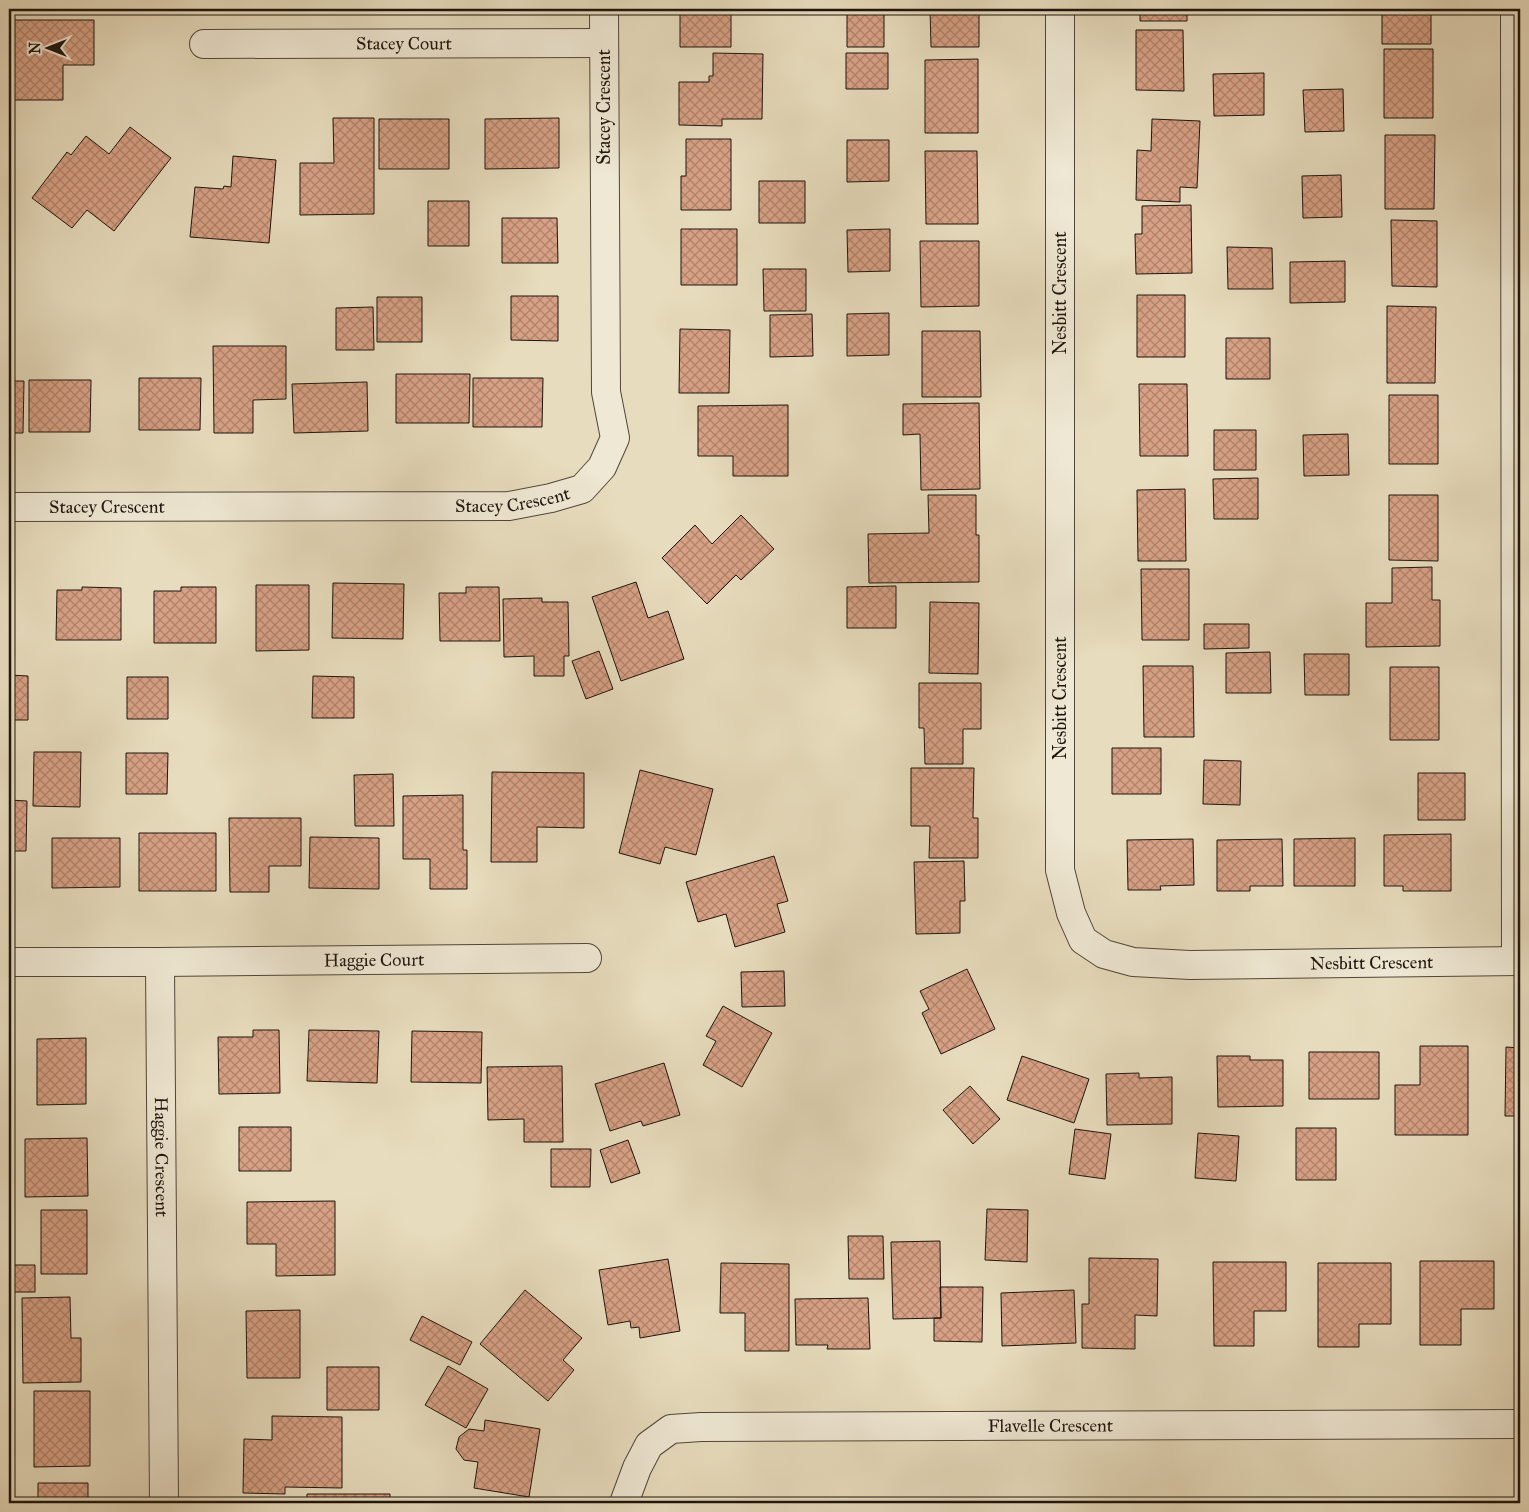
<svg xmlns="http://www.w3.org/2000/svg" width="1529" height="1512" viewBox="0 0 1529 1512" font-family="'IM FELL Great Primer',serif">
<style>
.building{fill:url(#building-cross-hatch);stroke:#1e140e}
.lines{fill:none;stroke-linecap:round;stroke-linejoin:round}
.minor-casing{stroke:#50463a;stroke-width:30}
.minor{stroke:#efe8d4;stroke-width:28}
.labels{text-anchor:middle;stroke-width:4.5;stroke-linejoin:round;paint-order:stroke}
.street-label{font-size:18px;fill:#1e140e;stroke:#efe8d4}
</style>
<defs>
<pattern id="building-cross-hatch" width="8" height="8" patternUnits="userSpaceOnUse" patternTransform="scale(1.25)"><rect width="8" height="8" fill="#d8a185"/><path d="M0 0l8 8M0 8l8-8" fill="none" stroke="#af826b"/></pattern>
</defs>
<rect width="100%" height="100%" fill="#e7dcbd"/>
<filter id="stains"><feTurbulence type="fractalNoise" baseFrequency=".004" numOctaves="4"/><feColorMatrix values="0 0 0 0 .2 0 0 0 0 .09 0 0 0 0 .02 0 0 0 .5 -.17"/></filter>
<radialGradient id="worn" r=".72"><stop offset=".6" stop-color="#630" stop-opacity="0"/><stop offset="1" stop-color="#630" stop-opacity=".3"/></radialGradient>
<path class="building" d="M 680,9 L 731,9 L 731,47 L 680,47 Z
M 930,9 L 979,9 L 979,47 L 931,47 Z
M 1140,9 L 1187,9 L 1187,21 L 1140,21 Z
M 1301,9 L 1349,9 L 1349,11 L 1301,12 Z
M 1382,9 L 1431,9 L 1431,44 L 1382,44 Z
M 847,11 L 884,11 L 884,47 L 847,47 Z
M 9,20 L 94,20 L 94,65 L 63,65 L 63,100 L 9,100 Z
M 1136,30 L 1183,30 L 1184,91 L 1136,90 Z
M 1384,49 L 1433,49 L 1433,118 L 1384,118 Z
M 713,53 L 763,54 L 762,119 L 722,119 L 722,126 L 679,125 L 679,82 L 709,82 L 709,76 L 713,76 Z
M 846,53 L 888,53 L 888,89 L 846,89 Z
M 978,59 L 978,133 L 925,133 L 925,60 Z
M 1264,73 L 1264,115 L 1214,116 L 1213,74 Z
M 1343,89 L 1344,131 L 1305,132 L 1303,90 Z
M 333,118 L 374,118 L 374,214 L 300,215 L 300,163 L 334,163 Z
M 559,118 L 559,168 L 485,169 L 485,119 Z
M 379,119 L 449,119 L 449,169 L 379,169 Z
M 1152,119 L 1200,121 L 1197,188 L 1180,187 L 1180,202 L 1136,200 L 1137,150 L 1151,151 Z
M 130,127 L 171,158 L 114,231 L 87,210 L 72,228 L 32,198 L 67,152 L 71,155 L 86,136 L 109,154 Z
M 1385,135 L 1435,135 L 1434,209 L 1385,209 Z
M 686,139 L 731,139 L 731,210 L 681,210 L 681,176 L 686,176 Z
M 847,140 L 889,140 L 889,181 L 847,182 Z
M 925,151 L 977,151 L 978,224 L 926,224 Z
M 233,156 L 276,160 L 269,243 L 190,237 L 195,187 L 223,189 L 224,186 L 231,187 Z
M 1341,175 L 1342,217 L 1303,218 L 1302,176 Z
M 759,181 L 805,181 L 805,223 L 759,223 Z
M 428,201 L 469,201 L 469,246 L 428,246 Z
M 1191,205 L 1192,273 L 1136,274 L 1135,234 L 1142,234 L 1142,206 Z
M 502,218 L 557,218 L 558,263 L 502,263 Z
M 1391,220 L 1437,221 L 1437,287 L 1392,286 Z
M 681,229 L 737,229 L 737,285 L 681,285 Z
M 890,229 L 890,271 L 848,272 L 847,230 Z
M 920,241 L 979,241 L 979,306 L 921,307 Z
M 1227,247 L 1272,248 L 1273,289 L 1228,289 Z
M 1345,261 L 1345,302 L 1290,303 L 1290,262 Z
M 763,269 L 806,269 L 806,311 L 764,311 Z
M 1137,295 L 1185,295 L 1185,357 L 1137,357 Z
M 511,296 L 558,296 L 558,341 L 511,340 Z
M 377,297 L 422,297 L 422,342 L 377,342 Z
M 1387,306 L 1436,307 L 1435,383 L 1387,383 Z
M 373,307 L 374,350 L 336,350 L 336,308 Z
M 889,313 L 889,355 L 847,356 L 847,314 Z
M 812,314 L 813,356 L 770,357 L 770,315 Z
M 680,329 L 730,330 L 729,393 L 679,393 Z
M 922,331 L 980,331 L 981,397 L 922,397 Z
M 1226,338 L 1270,338 L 1270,379 L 1226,379 Z
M 213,346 L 286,346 L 286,399 L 253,400 L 253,433 L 214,433 Z
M 396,374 L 470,374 L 469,423 L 396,423 Z
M 139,378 L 201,378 L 200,430 L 139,430 Z
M 473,378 L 543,378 L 542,427 L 473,427 Z
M 29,380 L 91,380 L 90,432 L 29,432 Z
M 9,381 L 24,381 L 23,433 L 9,433 Z
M 367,382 L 368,431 L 294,433 L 292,384 Z
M 1139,384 L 1187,384 L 1188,456 L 1140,456 Z
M 1389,395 L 1438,395 L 1438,464 L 1389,464 Z
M 979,403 L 980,489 L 921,490 L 920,434 L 903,435 L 903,404 Z
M 788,405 L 788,476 L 733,476 L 733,456 L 698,456 L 698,406 Z
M 1214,430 L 1256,430 L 1256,470 L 1214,470 Z
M 1348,434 L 1349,475 L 1304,476 L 1303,435 Z
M 1258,478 L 1258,519 L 1214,519 L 1213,479 Z
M 1185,489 L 1186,561 L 1138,561 L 1137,490 Z
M 928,495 L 976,495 L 976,535 L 979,535 L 979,582 L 869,583 L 868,534 L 929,533 Z
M 1389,495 L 1438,495 L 1438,561 L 1389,560 Z
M 741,515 L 774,549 L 741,580 L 736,575 L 707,604 L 662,558 L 695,525 L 712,544 Z
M 1432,567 L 1432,600 L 1440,600 L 1440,646 L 1366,647 L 1366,603 L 1392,603 L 1392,568 Z
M 1141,569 L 1189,569 L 1189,640 L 1142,640 Z
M 636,582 L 648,618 L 668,611 L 684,659 L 621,681 L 592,597 Z
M 333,583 L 404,584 L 403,639 L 332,638 Z
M 256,585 L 309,585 L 309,650 L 256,651 Z
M 896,586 L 896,628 L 847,628 L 847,587 Z
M 82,587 L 121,588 L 121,640 L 56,640 L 57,590 L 82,590 Z
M 181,587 L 216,587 L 216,643 L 154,643 L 154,591 L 181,591 Z
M 466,587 L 499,587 L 500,641 L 440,641 L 439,593 L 466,593 Z
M 542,598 L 542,602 L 568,602 L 569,656 L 564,656 L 564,676 L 534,676 L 534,656 L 504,657 L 503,599 Z
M 930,602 L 979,603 L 978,674 L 929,673 Z
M 1204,624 L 1249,624 L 1249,648 L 1204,649 Z
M 599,651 L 613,689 L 586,699 L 572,661 Z
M 1270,652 L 1271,693 L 1226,693 L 1226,653 Z
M 1304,654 L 1349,654 L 1349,695 L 1305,695 Z
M 1143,666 L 1193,666 L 1194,737 L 1144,737 Z
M 1390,667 L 1439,667 L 1439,740 L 1390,740 Z
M 9,675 L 28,676 L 28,720 L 9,720 Z
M 313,676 L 354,677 L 354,718 L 312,718 Z
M 127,677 L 168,677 L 168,719 L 127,719 Z
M 919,683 L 981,683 L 981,729 L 963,729 L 963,764 L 925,764 L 924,728 L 919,728 Z
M 1112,748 L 1161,748 L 1161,794 L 1112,794 Z
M 34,752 L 81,752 L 80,807 L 33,806 Z
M 126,753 L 168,753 L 167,794 L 126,794 Z
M 1204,760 L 1241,761 L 1240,805 L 1203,804 Z
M 911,768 L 974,768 L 973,818 L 978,818 L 978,858 L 929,858 L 930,826 L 911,826 Z
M 640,770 L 713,789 L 696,855 L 665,847 L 660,864 L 619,853 Z
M 492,772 L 584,773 L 584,828 L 537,827 L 537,862 L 491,862 Z
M 1418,773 L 1465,773 L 1465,820 L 1418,820 Z
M 393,774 L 394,826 L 355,826 L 354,775 Z
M 463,795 L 463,850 L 467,850 L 467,889 L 430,889 L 430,859 L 403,859 L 403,796 Z
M 9,800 L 27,801 L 26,851 L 9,851 Z
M 229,818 L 301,818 L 301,866 L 269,866 L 269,892 L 230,892 Z
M 139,833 L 216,833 L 216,891 L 139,891 Z
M 1451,834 L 1451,891 L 1403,891 L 1403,886 L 1384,886 L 1384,835 Z
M 310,837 L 379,838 L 379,889 L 309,888 Z
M 52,838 L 120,838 L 120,887 L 52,888 Z
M 1355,838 L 1355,886 L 1294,886 L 1294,839 Z
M 1193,839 L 1194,885 L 1160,886 L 1161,890 L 1128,890 L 1127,840 Z
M 1282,839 L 1283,886 L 1250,886 L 1250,891 L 1217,891 L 1217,840 Z
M 774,856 L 788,901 L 777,904 L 785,932 L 735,947 L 726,914 L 698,922 L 686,882 Z
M 964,861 L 965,901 L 960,901 L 960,933 L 916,934 L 914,862 Z
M 967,969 L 995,1029 L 941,1054 L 922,1013 L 929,1009 L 920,991 Z
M 784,971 L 785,1006 L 742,1007 L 741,972 Z
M 723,1006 L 772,1033 L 742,1087 L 703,1065 L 716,1041 L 706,1036 Z
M 253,1030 L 279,1030 L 280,1093 L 219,1094 L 218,1037 L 253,1037 Z
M 309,1030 L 379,1031 L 377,1083 L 307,1081 Z
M 412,1031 L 482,1032 L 481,1083 L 411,1082 Z
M 86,1038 L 86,1104 L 37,1105 L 37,1039 Z
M 1420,1046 L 1468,1046 L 1468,1135 L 1395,1135 L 1395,1085 L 1420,1085 Z
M 1506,1047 L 1520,1048 L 1520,1116 L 1505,1116 Z
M 1309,1052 L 1379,1052 L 1379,1099 L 1309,1099 Z
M 1022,1056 L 1089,1079 L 1074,1123 L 1007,1100 Z
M 1217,1056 L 1250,1056 L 1250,1060 L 1283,1060 L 1283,1106 L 1218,1107 Z
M 664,1063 L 680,1115 L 643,1126 L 641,1121 L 610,1131 L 595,1084 Z
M 562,1066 L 563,1142 L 524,1142 L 524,1119 L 488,1120 L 487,1067 Z
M 1139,1073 L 1139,1078 L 1172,1077 L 1172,1124 L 1107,1125 L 1106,1074 Z
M 970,1086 L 1000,1119 L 973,1144 L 943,1110 Z
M 239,1127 L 291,1127 L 291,1171 L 239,1171 Z
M 1296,1128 L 1336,1128 L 1336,1180 L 1296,1180 Z
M 1075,1129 L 1111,1134 L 1105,1179 L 1069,1174 Z
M 1198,1133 L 1239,1136 L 1236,1181 L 1195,1178 Z
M 87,1138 L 88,1196 L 25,1197 L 25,1139 Z
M 628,1140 L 640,1173 L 611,1183 L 600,1150 Z
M 551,1149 L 591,1149 L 590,1187 L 551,1187 Z
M 335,1201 L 335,1275 L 276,1276 L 276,1244 L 247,1244 L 247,1202 Z
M 987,1209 L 1028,1210 L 1027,1262 L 985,1260 Z
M 41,1210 L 87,1210 L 87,1274 L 41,1274 Z
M 848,1236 L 883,1236 L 884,1279 L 849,1279 Z
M 940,1241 L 941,1318 L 893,1319 L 891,1242 Z
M 1089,1258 L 1158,1259 L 1157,1316 L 1135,1315 L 1135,1349 L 1082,1348 L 1082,1304 L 1089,1304 Z
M 668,1259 L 680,1331 L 640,1338 L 639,1327 L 631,1328 L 630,1321 L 608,1325 L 599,1270 Z
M 1420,1261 L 1494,1261 L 1494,1309 L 1461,1309 L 1461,1345 L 1420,1345 Z
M 1213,1262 L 1286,1262 L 1286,1311 L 1254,1311 L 1254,1346 L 1214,1346 Z
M 721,1263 L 789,1264 L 789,1351 L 745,1351 L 745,1313 L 720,1313 Z
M 1318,1263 L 1391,1263 L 1391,1324 L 1359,1324 L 1359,1347 L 1318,1347 Z
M 9,1265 L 35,1265 L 35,1292 L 9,1292 Z
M 940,1287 L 983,1287 L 982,1342 L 934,1341 L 934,1318 L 941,1318 Z
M 525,1290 L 582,1338 L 563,1360 L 574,1370 L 548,1401 L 480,1344 Z
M 1074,1290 L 1076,1343 L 1002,1346 L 1001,1293 Z
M 70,1297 L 71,1338 L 81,1338 L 81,1382 L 23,1383 L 22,1298 Z
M 868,1298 L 870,1349 L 827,1349 L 828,1345 L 796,1345 L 795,1299 Z
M 300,1310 L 300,1378 L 247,1378 L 246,1311 Z
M 422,1316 L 472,1342 L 460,1365 L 410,1340 Z
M 448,1366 L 488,1389 L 466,1428 L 425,1405 Z
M 327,1367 L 379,1367 L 379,1410 L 327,1410 Z
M 34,1391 L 90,1391 L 90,1466 L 34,1467 Z
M 272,1416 L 342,1417 L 342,1488 L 285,1487 L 285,1494 L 243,1493 L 244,1439 L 272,1440 Z
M 485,1420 L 540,1429 L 529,1497 L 474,1488 L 478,1462 L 464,1460 L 456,1449 L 459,1437 L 469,1429 L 484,1431 Z
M 38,1483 L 88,1483 L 88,1503 L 38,1503 Z
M 307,1494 L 390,1494 L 390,1503 L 307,1503 Z"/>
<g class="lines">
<g class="minor-casing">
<g id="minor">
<path id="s1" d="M 1060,9 L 1060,870 L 1071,913 L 1083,940 L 1104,954 L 1133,962 L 1190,965 L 1520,961"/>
<path d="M 1515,9 L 1516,961"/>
<path id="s2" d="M 204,44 L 604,43"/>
<path id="s3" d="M 9,507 L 509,506 L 551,498 L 582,489 L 602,467 L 615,438 L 606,392 L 604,9"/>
<path id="s4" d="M 9,962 L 160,962 L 164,1503"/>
<path id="s5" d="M 160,962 L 587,958"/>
<path id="s6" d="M 624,1503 L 637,1468 L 649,1445 L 671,1429 L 701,1427 L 1520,1424"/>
</g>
</g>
<use href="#minor" class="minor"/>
</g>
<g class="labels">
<g class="street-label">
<text dy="6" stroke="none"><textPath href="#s2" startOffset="200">Stacey Court</textPath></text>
<text transform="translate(604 107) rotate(-90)" y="6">Stacey Crescent</text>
<text transform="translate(1060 293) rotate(-90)" y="6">Nesbitt Crescent</text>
<text dy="6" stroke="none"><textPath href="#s3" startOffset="504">Stacey Crescent</textPath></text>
<text dy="6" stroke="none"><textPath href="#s3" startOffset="98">Stacey Crescent</textPath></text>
<text transform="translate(1060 698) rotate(-90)" y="6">Nesbitt Crescent</text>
<text dy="6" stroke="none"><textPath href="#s5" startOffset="214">Haggie Court</textPath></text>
<text dy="6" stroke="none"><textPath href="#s1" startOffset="1229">Nesbitt Crescent</textPath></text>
<text dy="6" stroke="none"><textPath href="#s4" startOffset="346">Haggie Crescent</textPath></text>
<text dy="6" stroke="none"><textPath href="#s6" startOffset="470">Flavelle Crescent</textPath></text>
</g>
</g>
<rect width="1529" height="1512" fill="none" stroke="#e7dcbd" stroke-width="30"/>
<rect x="10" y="10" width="1509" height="1492" fill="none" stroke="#1e140e" stroke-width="2.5"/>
<rect x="15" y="15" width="1499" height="1482" fill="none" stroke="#1e140e"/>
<g transform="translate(48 48) rotate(270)" stroke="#efe8d4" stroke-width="4" paint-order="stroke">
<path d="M0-4L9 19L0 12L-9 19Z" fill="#1e140e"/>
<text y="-8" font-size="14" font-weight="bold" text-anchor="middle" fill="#1e140e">N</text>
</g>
<rect width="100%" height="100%" filter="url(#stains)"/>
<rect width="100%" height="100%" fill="url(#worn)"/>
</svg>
